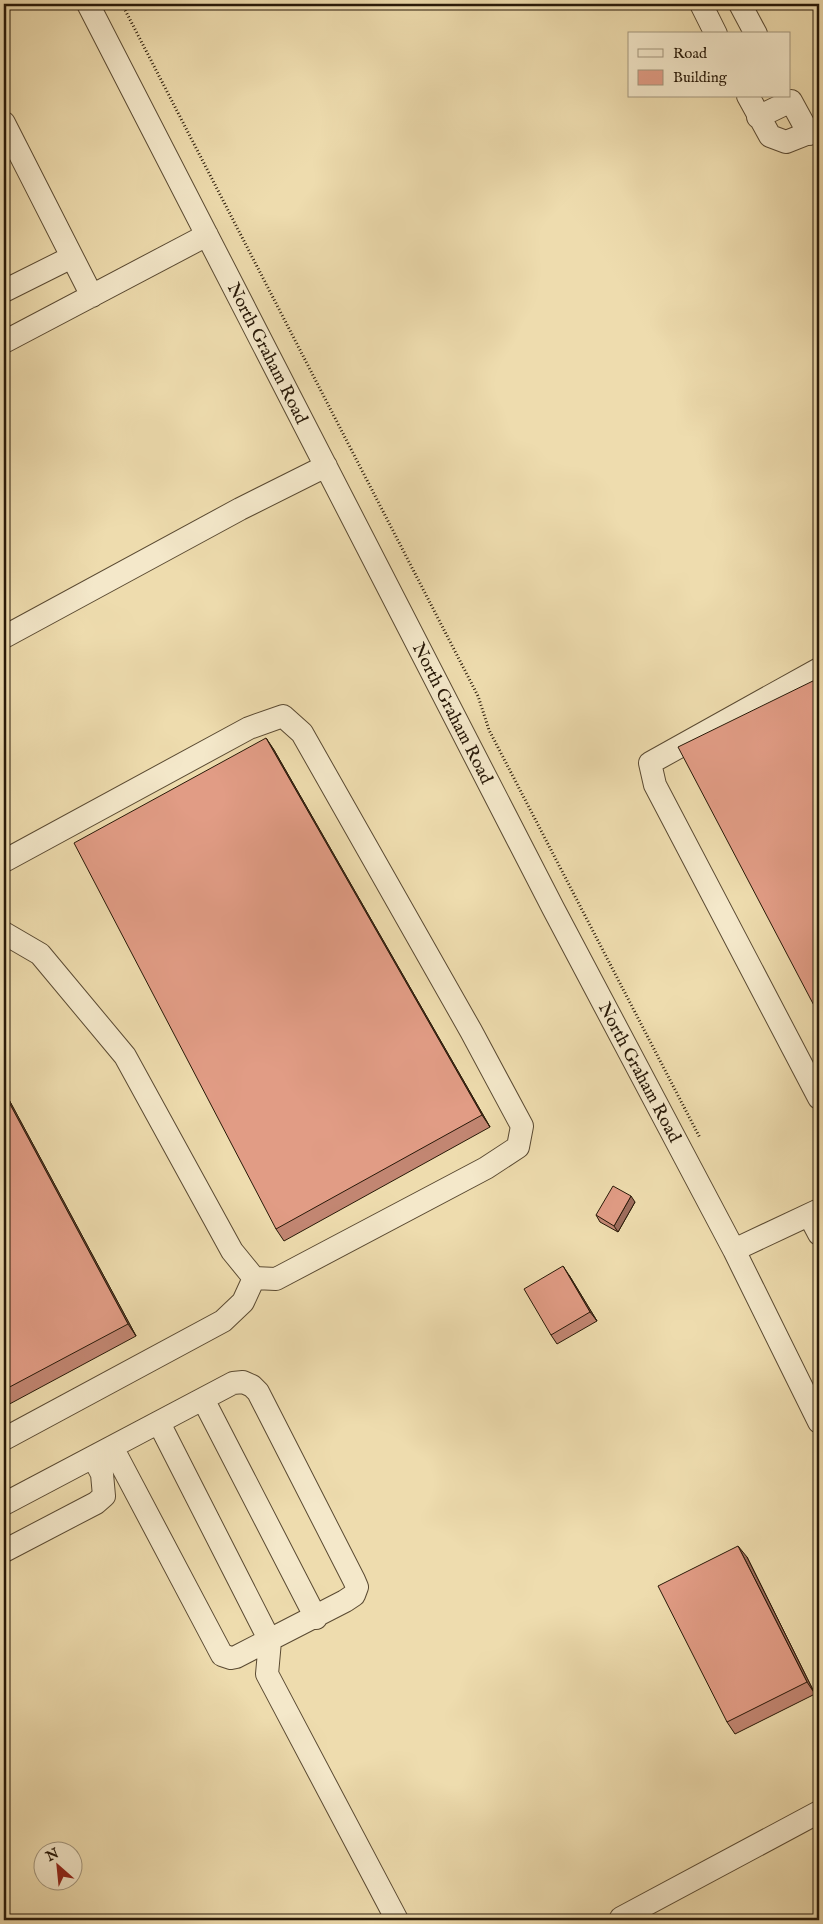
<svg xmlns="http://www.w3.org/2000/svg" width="823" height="1924" viewBox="0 0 823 1924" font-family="'IM FELL English',serif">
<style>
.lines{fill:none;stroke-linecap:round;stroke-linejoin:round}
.minor-casing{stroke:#5a4a32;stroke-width:24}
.path{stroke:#281908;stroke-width:3;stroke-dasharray:1 2.5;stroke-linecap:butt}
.minor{stroke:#f4e8ca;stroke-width:22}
.wall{fill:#c28672;stroke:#281908}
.shaded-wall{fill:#9e6d5d;stroke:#281908}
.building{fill:#e19c85;stroke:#281908}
.labels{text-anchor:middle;stroke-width:4.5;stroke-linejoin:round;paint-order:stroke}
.street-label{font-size:18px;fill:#281908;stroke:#f4e8ca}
</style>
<rect width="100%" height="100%" fill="#eedcae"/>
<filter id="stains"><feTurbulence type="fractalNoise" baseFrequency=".004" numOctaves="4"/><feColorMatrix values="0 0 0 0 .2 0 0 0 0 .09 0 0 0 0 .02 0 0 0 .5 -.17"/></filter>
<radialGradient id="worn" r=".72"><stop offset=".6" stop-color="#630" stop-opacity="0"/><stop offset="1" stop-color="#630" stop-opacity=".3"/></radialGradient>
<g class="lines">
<g class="minor-casing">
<path id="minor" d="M 88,4 L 553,908 L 734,1250 L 819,1422
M 701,4 L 716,34
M 740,4 L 756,34
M 748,96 L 770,136 L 786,142 L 819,129
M 758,117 L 791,101 L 809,134
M 4,123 L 92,296
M 4,291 L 72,257
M 4,342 L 207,235
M 4,637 L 240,509 L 326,466
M 819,669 L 650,763 L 655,785 L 819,1098
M 4,861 L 249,728 L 283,716 L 302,733 L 471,1031 L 522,1126 L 518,1147 L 486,1168 L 276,1279 L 254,1278 L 232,1251 L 125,1056 L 40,954 L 4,933
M 809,1215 L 819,1234
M 734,1250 L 819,1210
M 203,1399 L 316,1618
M 159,1423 L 270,1641 L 267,1674 L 397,1920
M 4,1439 L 223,1321 L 243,1302 L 254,1278
M 4,1504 L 233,1383 L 243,1382 L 252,1386 L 258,1392 L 354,1580 L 357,1587 L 354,1595 L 345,1601 L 236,1657 L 231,1658 L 222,1655 L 112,1447
M 4,1551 L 96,1503 L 104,1496 L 102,1474 L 93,1457
M 620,1920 L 621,1918 L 819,1812"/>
</g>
<path class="path" d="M 122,4 L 478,696 L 489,730 L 700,1138"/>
<use href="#minor" class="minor"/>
</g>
<path class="wall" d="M 266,738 L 274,750 L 490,1127 L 284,1241 L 276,1229 Z
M 4,1091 L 7,1096 L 136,1336 L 4,1407 Z
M 635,1202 L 618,1232 L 600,1222 L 596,1215 Z
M 569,1275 L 597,1321 L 557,1344 L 551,1335 Z
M 747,1557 L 815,1694 L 735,1734 L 727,1722 Z"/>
<path class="shaded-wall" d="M 266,738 L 274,750 L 490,1127 L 482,1115 Z
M 4,1091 L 7,1096 L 136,1336 L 128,1324 L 4,1093 Z
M 631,1196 L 635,1202 L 618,1232 L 614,1226 Z
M 563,1266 L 569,1275 L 597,1321 L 590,1312 Z
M 738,1546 L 747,1557 L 815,1694 L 807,1682 Z"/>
<path class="building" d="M 819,678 L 819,1015 L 678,747 Z
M 266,738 L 482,1115 L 276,1229 L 74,843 Z
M 4,1093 L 128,1324 L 4,1390 Z
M 613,1186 L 631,1196 L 614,1226 L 596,1215 Z
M 563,1266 L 590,1312 L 551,1335 L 524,1289 Z
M 738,1546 L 807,1682 L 727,1722 L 658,1586 Z"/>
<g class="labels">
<g class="street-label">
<text transform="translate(268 353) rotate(63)" y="6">North Graham Road</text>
<text transform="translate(453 713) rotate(63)" y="6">North Graham Road</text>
<text transform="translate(640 1072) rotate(62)" y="6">North Graham Road</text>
</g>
</g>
<rect width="823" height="1924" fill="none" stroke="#eedcae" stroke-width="20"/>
<rect x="5" y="5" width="813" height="1914" fill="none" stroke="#281908" stroke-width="2.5"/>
<rect x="10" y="10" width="803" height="1904" fill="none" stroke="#281908"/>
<rect x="628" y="32" width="162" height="65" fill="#f4e8ca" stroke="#a2957c"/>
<rect x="638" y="49" width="25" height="8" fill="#f4e8ca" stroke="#a2957c"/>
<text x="673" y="58" font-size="15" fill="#281908">Road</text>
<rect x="638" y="70" width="25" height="15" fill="#e19c85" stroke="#a2957c"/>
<text x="673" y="82" font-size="15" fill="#281908">Building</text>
<g transform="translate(58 1866) rotate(333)"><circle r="24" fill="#f4e8ca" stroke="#a2957c"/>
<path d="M0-4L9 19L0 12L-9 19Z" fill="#8f2418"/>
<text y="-8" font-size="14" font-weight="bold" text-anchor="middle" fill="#281908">N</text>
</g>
<rect width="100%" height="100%" filter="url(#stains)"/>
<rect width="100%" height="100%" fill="url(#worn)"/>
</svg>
